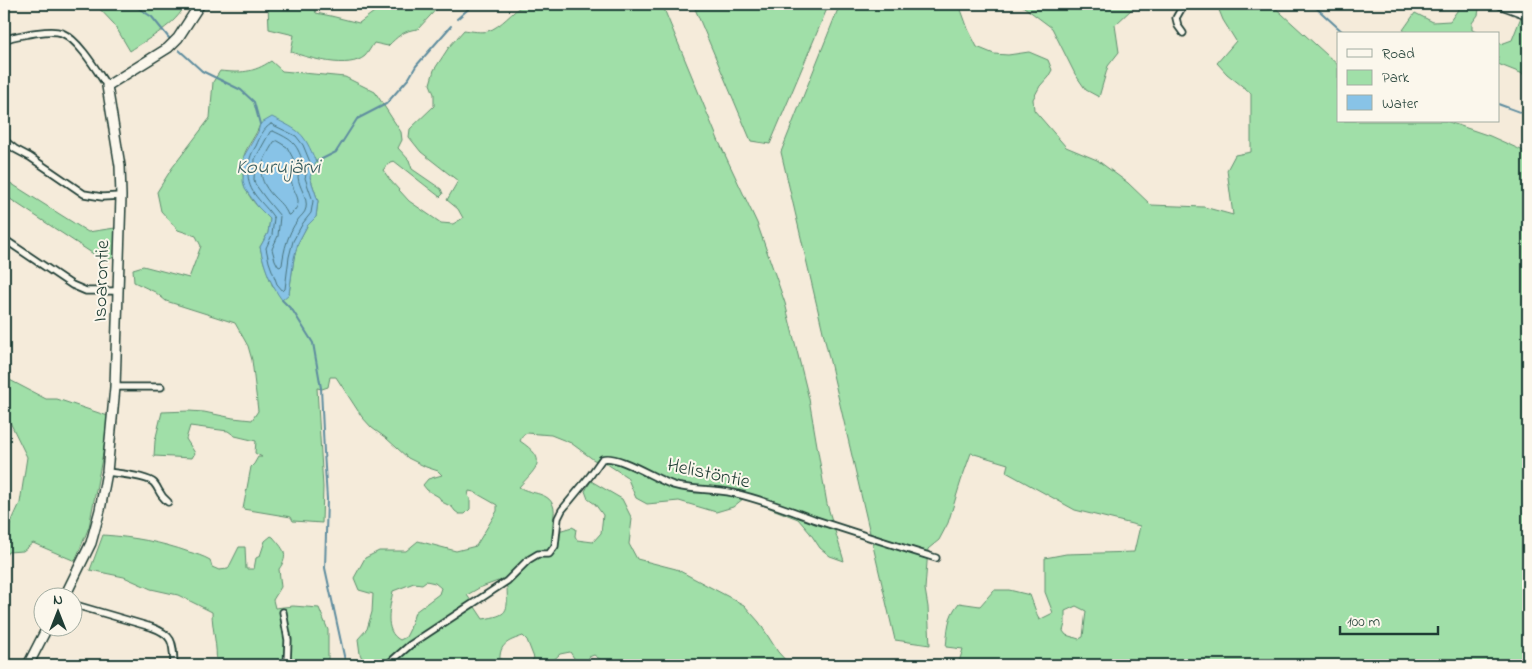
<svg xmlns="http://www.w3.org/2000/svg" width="1532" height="669" viewBox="0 0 1532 669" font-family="'Indie Flower',sans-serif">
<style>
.green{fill:#a0dfa8;stroke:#608e6e;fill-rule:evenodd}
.water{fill:#88c3e7;stroke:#5e8d9f}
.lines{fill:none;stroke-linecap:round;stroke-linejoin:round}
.shore{stroke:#49737c;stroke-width:1}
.stream{stroke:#5e8d9f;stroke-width:2}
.street-casing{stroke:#1f3d34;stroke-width:9}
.secondary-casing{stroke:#1f3d34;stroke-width:12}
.street{stroke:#fbf7ec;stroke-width:5.5}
.secondary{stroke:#fbf7ec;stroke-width:9}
.labels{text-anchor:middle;stroke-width:4;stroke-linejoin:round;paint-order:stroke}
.street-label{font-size:20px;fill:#1f3d34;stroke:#fbf7ec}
.water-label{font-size:21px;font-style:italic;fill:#395e61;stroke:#fbf7ec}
</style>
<rect width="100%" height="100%" fill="#f5ebda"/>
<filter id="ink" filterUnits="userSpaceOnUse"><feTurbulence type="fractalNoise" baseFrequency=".02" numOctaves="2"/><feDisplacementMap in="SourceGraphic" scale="10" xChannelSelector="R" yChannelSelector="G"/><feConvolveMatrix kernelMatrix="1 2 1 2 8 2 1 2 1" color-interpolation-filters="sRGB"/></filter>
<g filter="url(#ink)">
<path class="green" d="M 95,4 L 185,4 C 178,24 147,39 130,51 L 114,24 Z
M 268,4 L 313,4 L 316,13 L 331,16 L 359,23 L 385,4 L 441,4 L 418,29 C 404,30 397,37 388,46 L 374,43 C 371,47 368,53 365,56 C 349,70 309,58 291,52 L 294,35 L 269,29 Z
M 524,4 L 662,4 L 719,142 L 757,223 L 785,303 L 809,399 L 827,504 L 844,561 L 830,556 L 820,548 L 810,533 L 798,519 L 744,498 L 733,507 L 716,512 L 679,501 L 647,504 L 636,498 L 627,477 L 604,462 L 594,460 L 571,443 L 551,435 L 527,433 L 523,435 L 520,441 C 548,460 538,466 519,487 C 531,495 551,491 554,509 C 555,516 551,522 554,529 L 562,530 L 572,527 L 576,529 L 575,536 L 577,540 L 593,542 L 601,533 L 603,515 L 595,504 L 588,499 L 585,491 L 591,481 L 622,499 L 632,519 L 629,544 L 637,559 L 676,569 L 744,605 L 759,622 L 778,652 L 790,665 L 601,665 L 601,660 L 594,655 L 589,657 L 587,665 L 578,664 L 570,652 L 560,654 L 548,665 L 528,665 L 534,658 L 527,640 L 523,636 C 508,641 499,644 500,661 L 504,665 L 365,665 L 360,654 L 358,639 L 367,629 L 372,612 L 373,594 L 359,590 L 354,578 L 365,558 L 379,551 L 406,551 L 418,541 L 456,551 L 476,546 L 497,511 L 497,505 L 474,492 L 469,491 L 468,496 L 470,498 L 470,509 L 465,514 L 459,514 L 455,511 L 452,507 L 442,502 L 439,497 L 427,490 L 423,485 L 428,479 L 442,475 L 438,471 L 426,467 L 408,458 L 386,438 L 372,428 L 362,417 L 336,377 L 330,377 L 328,387 L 322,389 L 317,388 L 323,487 L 322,523 L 293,521 L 291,517 L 243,509 L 251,467 L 254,464 L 258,457 L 262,457 L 255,453 L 256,441 L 235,436 L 228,431 L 190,426 L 186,439 L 195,453 L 192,458 L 154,456 L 155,441 L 162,412 L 189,411 L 204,412 L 233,418 L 252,420 L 258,411 L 252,360 L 248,346 L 235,323 L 166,301 L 155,292 L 134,282 L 133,269 L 143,266 L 189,278 L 201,246 L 196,236 L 178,230 L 161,211 L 157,192 L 172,168 L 210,118 L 213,82 L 220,71 C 241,73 253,73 271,61 L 282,71 L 345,77 L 375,92 L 401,132 L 402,140 L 398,148 L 409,160 L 412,169 L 441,189 L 443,194 L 440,197 L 394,161 L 390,162 L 383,170 L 390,180 L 409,201 L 441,223 L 453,224 L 463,218 L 458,209 L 447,200 L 458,181 L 421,152 L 409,137 L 410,129 L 434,106 L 434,94 L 430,84 L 434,70 L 449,47 L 464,30 C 471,31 482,33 488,31 C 501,27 513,11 524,4 ZM 260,124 L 310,177 L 318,201 L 316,217 L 307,226 L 298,243 L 294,258 L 289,294 L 273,287 L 264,263 L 260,247 L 268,233 L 270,219 C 253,202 242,193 243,168 C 244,165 243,160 244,156 C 246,147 257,135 260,124 ZM 426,581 L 435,583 L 441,588 L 439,594 L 415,612 L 410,629 L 406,637 L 400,640 C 383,631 390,607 393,591 L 414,583 L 422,584 ZM 498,581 L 507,587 C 508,613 508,615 483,619 L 467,595 L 479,588 Z
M 693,4 L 829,4 L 770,144 L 751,141 Z
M 840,4 L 959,4 L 968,29 L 977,47 L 994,54 L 1008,55 L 1029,52 L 1048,60 L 1052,70 L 1048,77 L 1040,86 L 1033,99 L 1034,110 L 1066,147 L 1097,160 L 1128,183 L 1151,205 L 1204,207 L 1233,215 L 1227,170 L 1235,155 L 1251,152 L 1251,93 L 1227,74 L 1217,63 L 1236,41 L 1223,20 L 1217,5 L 1218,4 L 1271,4 L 1338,65 L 1338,121 L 1446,121 L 1490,136 L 1528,153 L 1528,665 L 958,665 L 963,649 L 946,647 C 948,630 947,617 959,603 L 980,606 L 994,590 L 1009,590 L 1030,595 L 1039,620 L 1053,613 L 1045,592 L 1045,558 L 1066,554 L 1134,552 L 1140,526 L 1075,510 L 1006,472 L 1008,464 L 971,453 L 961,481 L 948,523 L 939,540 L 928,549 L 925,589 L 928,607 L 930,645 L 895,640 L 781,152 ZM 1076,606 L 1086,611 L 1083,637 L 1079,639 L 1066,635 L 1063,631 L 1065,624 L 1065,611 Z
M 1020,4 L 1131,4 L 1133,8 L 1115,25 L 1119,52 L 1108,66 L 1099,97 L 1086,90 L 1075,74 L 1052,28 Z
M 1462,4 L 1480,4 L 1478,15 L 1472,23 L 1472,30 L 1480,34 L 1410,34 L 1403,30 L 1415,13 L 1433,22 L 1450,21 Z
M 1521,17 L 1528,20 L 1528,76 L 1498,64 L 1498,43 L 1501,44 L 1512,40 Z
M 4,179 L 88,232 L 115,228 L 114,257 L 108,260 L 98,257 L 4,195 Z
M 4,377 L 46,399 L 57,399 L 108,416 L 103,453 L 89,527 L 75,561 L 33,543 L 23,551 L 8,552 L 4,558 L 4,538 L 20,503 L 27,457 L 6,414 L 4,413 Z
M 103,535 C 133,537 161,542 189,552 C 196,554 203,556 210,560 L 212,567 L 219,570 L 228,569 L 239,547 L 245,547 L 246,569 L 254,569 L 256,558 L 260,556 L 265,541 L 271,536 L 273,537 C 283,549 290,554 279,569 L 281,587 L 273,600 L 275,608 L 293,606 L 319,608 L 328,630 L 328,662 L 329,665 L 216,665 C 218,646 212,630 212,612 L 178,595 L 151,589 L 124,577 L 90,570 Z"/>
<path class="water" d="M 272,117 C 301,132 303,131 316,162 L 310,177 L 318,201 L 316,217 L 307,226 L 298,243 L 294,258 L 289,294 L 282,300 C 270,284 264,266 260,247 L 268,233 L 270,219 L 258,207 L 245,189 L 243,181 L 244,156 L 258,132 L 260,124 Z"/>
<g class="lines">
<path class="shore" d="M 271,124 L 296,136 L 303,145 L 310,162 L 305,178 L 313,201 L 311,213 L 303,223 L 293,241 L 289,257 L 285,289 L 283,291 L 277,284 L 269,262 L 266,248 L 272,235 L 274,218 C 263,201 247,194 248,171 C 249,161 250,155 256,146 C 260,137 263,129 271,124 Z
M 273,131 C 292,140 296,142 303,162 C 302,167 298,172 298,177 C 299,188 308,197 306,208 C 305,214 300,216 297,221 C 288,234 284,249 282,265 L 280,267 L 278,266 L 275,260 L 272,249 L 278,236 L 280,216 L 266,199 L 255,184 L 254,180 L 255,159 L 270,132 Z
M 277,141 L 287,147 L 295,162 C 294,167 291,172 291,178 C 292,195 307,200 290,215 L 288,215 C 285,207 279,202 273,196 C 254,175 261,163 274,142 Z"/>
<path class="stream" d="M 132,4 L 152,17 L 169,38
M 1312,4 L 1345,34
M 457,19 L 474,4
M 179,50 L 202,71 L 241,90 L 254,102 L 260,124
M 1498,104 L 1528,115
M 316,162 L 336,152 L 357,119 L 386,104 L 409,78 L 416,66 L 451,26
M 282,300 L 293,311 L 313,343 L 321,388 L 324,452 L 327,499 L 325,568 L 346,665
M 958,665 L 959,664"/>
<g class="street-casing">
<path id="street" d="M 1183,33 L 1178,26 L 1176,18 L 1184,4
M 4,40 C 13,36 24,35 34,33 C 43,32 53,30 62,33 C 79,40 97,71 107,86
M 4,47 L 4,73
M 4,138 L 5,141 L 15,149 L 30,157 L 84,194 L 102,197 L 121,196
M 4,239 L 72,285 L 86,291 L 117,291
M 115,387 L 161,387
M 107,472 C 116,473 149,477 154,483 C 160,490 158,494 168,502
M 72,604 L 151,627 C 174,635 173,643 174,665
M 283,612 L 288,640 L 287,665
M 387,665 L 410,645 L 507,581 L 528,560 L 538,554 L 549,554 L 555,546 L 558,518 L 562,510 L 590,476 L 602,459 C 618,454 655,479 673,485 C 692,491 713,488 733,493 C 761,499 789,510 816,520 C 856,533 896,546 936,558"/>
</g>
<g class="secondary-casing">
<path id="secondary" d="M 1501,4 L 1528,14
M 65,596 L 91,543 L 100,510 L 107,472 L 115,387 L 121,196 L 120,166 L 107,86 L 168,48 L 178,38 L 200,4
M 28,665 L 48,626"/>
</g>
<use href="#street" class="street"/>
<use href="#secondary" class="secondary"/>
</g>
</g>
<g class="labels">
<g class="street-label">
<text transform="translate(100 281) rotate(-88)" y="7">Isoarontie</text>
<text transform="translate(709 472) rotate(12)" y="7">Helistöntie</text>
</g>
<g class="water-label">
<text x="278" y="173">Kourujärvi</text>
</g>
</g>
<rect width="1532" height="669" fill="none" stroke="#fbf7ec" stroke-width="20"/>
<rect x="10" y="10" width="1512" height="649" fill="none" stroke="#1f3d34" stroke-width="2" filter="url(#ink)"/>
<rect x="1337" y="32" width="162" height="90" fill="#fbf7ec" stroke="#a3ada2"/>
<rect x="1347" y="49" width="25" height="8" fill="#fbf7ec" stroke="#a3ada2"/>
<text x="1382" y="58" font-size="15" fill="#1f3d34">Road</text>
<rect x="1347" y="70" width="25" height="15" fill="#a0dfa8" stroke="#a3ada2"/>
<text x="1382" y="82" font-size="15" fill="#1f3d34">Park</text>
<rect x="1347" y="95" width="25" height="15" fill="#88c3e7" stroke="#a3ada2"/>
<text x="1382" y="108" font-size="15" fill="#1f3d34">Water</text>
<g transform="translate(58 612)"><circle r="24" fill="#fbf7ec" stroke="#a3ada2"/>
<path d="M0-4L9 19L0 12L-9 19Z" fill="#1f3d34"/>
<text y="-8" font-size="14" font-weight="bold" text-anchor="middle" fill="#1f3d34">N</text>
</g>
<path d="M1340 626v8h98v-8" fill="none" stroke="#1f3d34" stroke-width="2.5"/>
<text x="1347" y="626" font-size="15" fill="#1f3d34" stroke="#fbf7ec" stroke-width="4" paint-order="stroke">100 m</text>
</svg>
